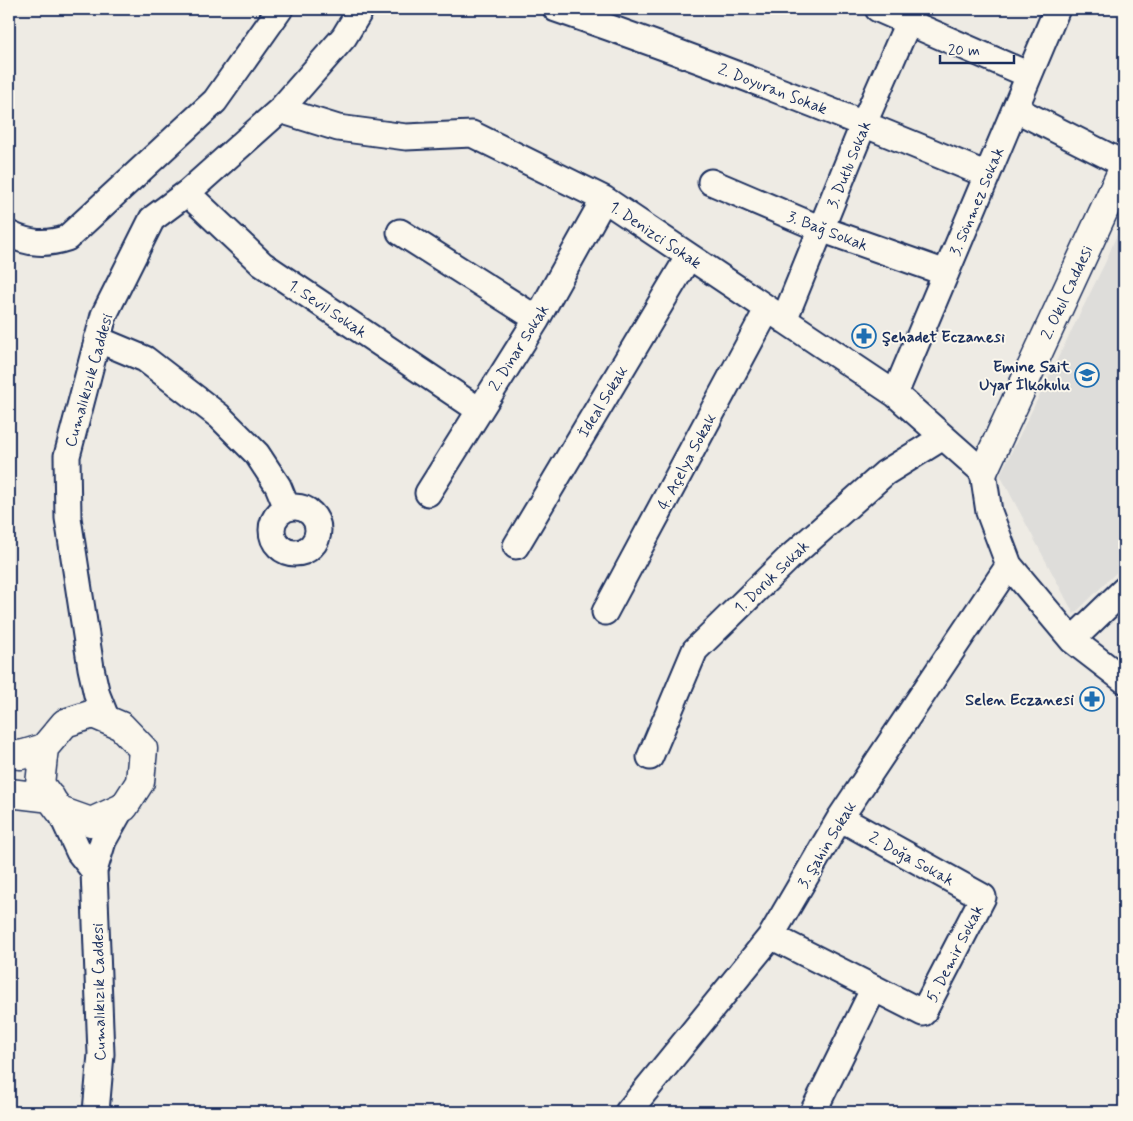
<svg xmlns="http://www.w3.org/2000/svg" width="1133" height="1121" viewBox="0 0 1133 1121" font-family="Mynerve,sans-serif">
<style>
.built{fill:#deddda}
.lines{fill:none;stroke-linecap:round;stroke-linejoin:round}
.minor-casing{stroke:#1b2f5e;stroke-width:29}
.major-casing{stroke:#1b2f5e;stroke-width:31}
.minor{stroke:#fbf7ec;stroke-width:25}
.major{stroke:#fbf7ec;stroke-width:28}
.labels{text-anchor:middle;stroke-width:4;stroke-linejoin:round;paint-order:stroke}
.street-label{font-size:16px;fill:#1b2f5e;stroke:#fbf7ec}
.poi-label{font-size:16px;font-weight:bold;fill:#1b2f5e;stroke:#fbf7ec;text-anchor:end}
</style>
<rect width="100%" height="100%" fill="#eeebe4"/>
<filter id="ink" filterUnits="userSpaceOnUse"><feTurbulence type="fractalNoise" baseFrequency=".02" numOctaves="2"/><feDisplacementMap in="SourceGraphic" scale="10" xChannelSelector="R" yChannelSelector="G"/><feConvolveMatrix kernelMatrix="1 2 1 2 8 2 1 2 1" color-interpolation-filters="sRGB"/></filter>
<g filter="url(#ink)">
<path class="built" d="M 1124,217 L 1124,565 L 1074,614 L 1000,475 L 1106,261 Z"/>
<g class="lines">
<g class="minor-casing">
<path id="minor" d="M 556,9 C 702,59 845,115 987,175
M 878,9 L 1029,75
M 1015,109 L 1124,164
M 280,110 L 338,128 L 406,137 L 472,134 L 604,199 L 895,394 L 983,472 L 989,512 L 1009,565 L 1072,640 L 1124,680
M 711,182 L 821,229 L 946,273
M 187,193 L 262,264 L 479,410
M 400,232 L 537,319
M 9,234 C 29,244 46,245 67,238 L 215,101 L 280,9
M 784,320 L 864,123 L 914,9
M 97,339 L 145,359 L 219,416 L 257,454 L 278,486 L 287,508
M 895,394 L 1057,9
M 428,493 L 537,319 L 604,199
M272 530a23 23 0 1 1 46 0a23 23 0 1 1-46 0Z
M 516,546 L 689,256
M 605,612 L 767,310
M 1072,640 L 1124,590
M 107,720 L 97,695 L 91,668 L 68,518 L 67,456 L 104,315 L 152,219 L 187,193 L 280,110 L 344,37 L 361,9
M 650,757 L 695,650 L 788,559 L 885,473 L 943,437
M 60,811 L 79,852 L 94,871
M 771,936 L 923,1013 L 983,897 L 840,818
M 96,1112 L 101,1054 L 94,871 L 103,841 L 121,809
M 628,1112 L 771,936 L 840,818 L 1009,565
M 813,1112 L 874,988"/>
</g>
<g class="major-casing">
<path id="major" d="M 983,472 L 1124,167
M 93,714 L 121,726 L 143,749 L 140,782 L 124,807 L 91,822 L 60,811 L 40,784 L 44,748 L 65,723 Z
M 9,754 L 21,755 L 44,748
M 9,793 L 51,798"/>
</g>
<use href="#minor" class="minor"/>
<use href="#major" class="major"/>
</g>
</g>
<defs>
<g id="pharmacy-ring" transform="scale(1.25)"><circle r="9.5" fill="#fbf7ec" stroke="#1f6fb2" stroke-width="1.5"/><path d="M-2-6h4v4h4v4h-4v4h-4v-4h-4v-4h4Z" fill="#1f6fb2"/></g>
<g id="school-ring" transform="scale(1.25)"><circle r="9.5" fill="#fbf7ec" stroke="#1f6fb2" stroke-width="1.5"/><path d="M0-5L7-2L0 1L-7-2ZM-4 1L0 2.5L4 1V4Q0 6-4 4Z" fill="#1f6fb2"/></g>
</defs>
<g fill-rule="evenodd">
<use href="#pharmacy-ring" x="864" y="336"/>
<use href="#school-ring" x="1087" y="375"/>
<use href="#pharmacy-ring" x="1092" y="699"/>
</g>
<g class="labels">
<g class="street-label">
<text transform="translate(773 88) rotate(21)" y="6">2. Doyuran Sokak</text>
<text transform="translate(848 164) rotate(-68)" y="6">3. Dutlu Sokak</text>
<text transform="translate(976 201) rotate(-67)" y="6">3. Sönmez Sokak</text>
<text transform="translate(828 230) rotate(21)" y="6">3. Bağ Sokak</text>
<text transform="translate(656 234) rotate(34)" y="6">1. Denizci Sokak</text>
<text transform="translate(1066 292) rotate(-65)" y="6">2. Okul Caddesi</text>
<text transform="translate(328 308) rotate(34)" y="6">1. Sevil Sokak</text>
<text transform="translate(518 347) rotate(-58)" y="6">2. Dinar Sokak</text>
<text transform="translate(88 380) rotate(-74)" y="6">Cumalıkızık Caddesi</text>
<text transform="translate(602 401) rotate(-59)" y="6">İdeal Sokak</text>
<text transform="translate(686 461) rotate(-62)" y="6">4. Açelya Sokak</text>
<text transform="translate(771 576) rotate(-44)" y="6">1. Doruk Sokak</text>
<text transform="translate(826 844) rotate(-59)" y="6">3. Şahin Sokak</text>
<text transform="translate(912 858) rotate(29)" y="6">2. Doğa Sokak</text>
<text transform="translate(954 953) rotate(-63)" y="6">5. Demir Sokak</text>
<text transform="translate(98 992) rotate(-91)" y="6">Cumalıkızık Caddesi</text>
</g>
<g class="poi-label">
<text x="882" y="342" text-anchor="start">Şehadet Eczanesi</text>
<text x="1070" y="372">Emine Sait<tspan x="1070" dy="18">Uyar İlkokulu</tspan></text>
<text x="1074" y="705">Selen Eczanesi</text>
</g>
</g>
<rect width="1133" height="1121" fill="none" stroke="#fbf7ec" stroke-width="30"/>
<rect x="15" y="15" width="1103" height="1091" fill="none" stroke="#1b2f5e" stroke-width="2" filter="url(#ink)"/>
<path d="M940 55v8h74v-8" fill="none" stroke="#1b2f5e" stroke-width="2.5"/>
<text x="948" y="55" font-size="15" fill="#1b2f5e" stroke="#fbf7ec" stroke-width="4" paint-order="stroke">20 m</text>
</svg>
